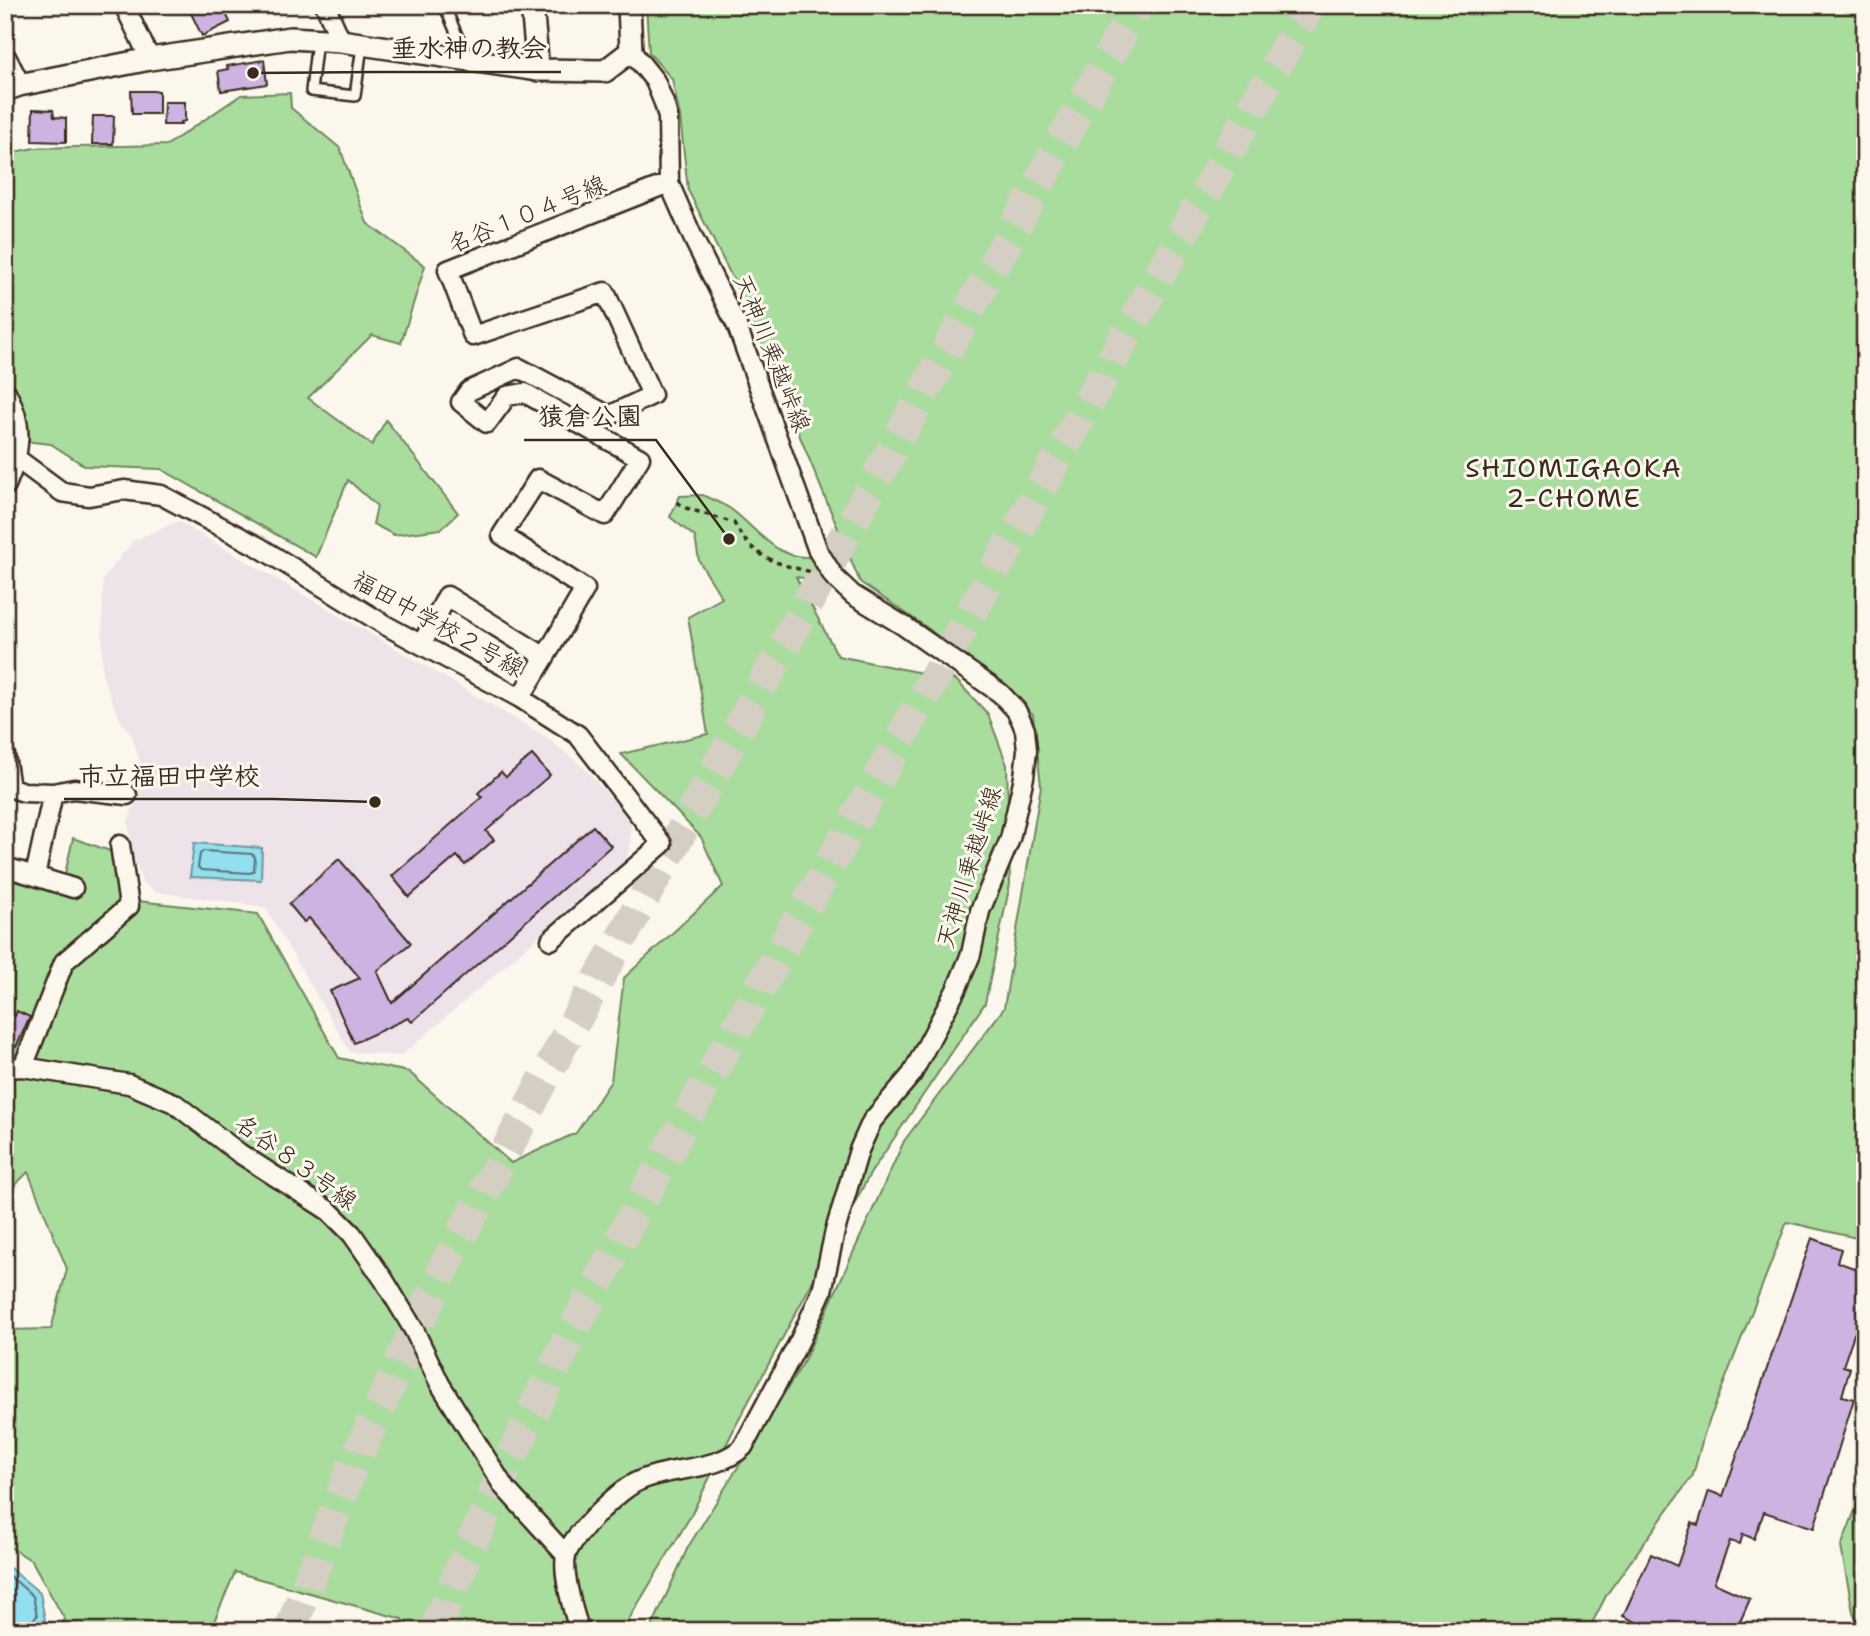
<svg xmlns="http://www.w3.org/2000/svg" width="1870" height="1636" viewBox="0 0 1870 1636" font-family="'Shantell Sans','Klee One',sans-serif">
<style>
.built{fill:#ede3e9}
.green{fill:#a9dd9e;stroke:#72845e;stroke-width:2}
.water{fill:#91dfef;stroke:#6f979b;stroke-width:2}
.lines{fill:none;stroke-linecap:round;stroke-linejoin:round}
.shore{stroke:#5d7272;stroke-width:2}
.building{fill:#ccb3e2;stroke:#3b2a1e;stroke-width:2}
.motorway-tunnel{stroke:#d5cec3;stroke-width:32;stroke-dasharray:32 16;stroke-linecap:butt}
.service-casing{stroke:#3b2a1e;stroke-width:14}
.minor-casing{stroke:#3b2a1e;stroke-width:23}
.tertiary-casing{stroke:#3b2a1e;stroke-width:26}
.path{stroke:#3b2a1e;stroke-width:3.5;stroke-dasharray:5 5;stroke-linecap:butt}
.service{stroke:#fbf7ec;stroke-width:9}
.minor{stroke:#fbf7ec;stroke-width:18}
.tertiary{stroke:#fbf7ec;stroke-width:21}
.labels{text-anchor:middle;stroke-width:6;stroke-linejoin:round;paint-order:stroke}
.street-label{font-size:24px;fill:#3b2a1e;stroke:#fbf7ec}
.neighbourhood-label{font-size:26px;letter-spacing:2px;fill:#3b2a1e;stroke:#fbf7ec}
.leader{fill:none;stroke:#3b2a1e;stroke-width:2.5}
.callout-dot{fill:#3b2a1e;stroke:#fbf7ec;stroke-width:2.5}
.callout-label{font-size:26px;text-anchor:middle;font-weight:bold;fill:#3b2a1e;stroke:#fbf7ec;stroke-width:6;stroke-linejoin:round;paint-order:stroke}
</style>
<rect width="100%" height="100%" fill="#fbf7ec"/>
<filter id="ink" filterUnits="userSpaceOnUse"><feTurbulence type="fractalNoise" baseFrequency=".0143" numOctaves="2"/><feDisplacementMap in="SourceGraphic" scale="14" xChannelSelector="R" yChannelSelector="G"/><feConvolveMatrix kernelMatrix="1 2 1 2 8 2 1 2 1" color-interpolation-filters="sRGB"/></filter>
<g filter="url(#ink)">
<path class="built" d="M 178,521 L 546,737 L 584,768 L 631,820 L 630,848 L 625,862 L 401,1056 L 350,1052 L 265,907 L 156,892 L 142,882 L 133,854 L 128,822 L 144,775 L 132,736 L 120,720 L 102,675 L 103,579 L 133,541 Z"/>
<path class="green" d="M 646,5 L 1865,5 L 1865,1240 L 1787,1222 L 1704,1434 L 1693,1475 L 1607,1594 L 1588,1631 L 650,1631 L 688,1547 L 802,1365 L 904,1141 L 1004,1008 L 1041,786 L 1033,714 L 929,629 L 860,582 L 744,301 L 688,190 L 680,117 L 672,79 L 649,53 Z
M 290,93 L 291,108 L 340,148 L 367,223 L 425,266 L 401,343 L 372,335 L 308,398 L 372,445 L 386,420 L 458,513 L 441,529 L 394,535 L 373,524 L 377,506 L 348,480 L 316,557 L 161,469 L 85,466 L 51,444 L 5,439 L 5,154 L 34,148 L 167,145 L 241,95 Z
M 703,495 C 712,500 724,504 732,510 C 762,533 774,560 816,557 L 832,582 L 796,577 L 838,656 L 956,680 L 988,714 L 1007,765 L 1010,884 L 985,1003 L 870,1174 L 736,1425 L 690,1517 L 629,1619 L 629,1631 L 413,1631 L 402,1619 L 235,1572 L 210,1631 L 55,1631 L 65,1620 L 32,1561 L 5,1544 L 5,1330 L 51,1329 L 67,1269 L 28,1172 L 5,1195 L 5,879 L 61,892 L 73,838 L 113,852 L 119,899 L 258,914 L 339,1058 L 409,1072 L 511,1163 L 576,1133 L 611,1081 L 624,978 L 723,886 L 701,837 L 621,754 L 708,734 L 688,617 L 722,598 L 699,561 L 695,537 L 670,517 L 680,496 Z
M 1865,1484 L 1865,1631 L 1862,1631 L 1853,1612 L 1841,1547 Z"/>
<path class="water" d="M 194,843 L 262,848 L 261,880 L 190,877 Z
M 5,1564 L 40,1593 L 45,1620 L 31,1631 L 5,1631 Z"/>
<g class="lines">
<path class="shore" d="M 203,851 L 252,854 L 255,857 L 254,871 L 250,873 L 201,870 L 198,867 L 200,854 Z
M 5,1572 L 33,1596 L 37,1616 L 29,1624 L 28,1631"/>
</g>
<path class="building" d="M 187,5 L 222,5 L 230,22 L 202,36 Z
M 264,60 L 267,84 L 221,91 L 218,71 L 228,69 L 227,66 Z
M 131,91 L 159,91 L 159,114 L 132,114 Z
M 164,102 L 185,102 L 185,121 L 181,122 L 181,125 L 163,125 Z
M 33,109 L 53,110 L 54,117 L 66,118 L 66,142 L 32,141 Z
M 93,116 L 114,116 L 113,144 L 92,144 Z
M 532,755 L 550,775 L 486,831 L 494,840 L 465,865 L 457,856 L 409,897 L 392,876 L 482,797 L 478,793 L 501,772 L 506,777 Z
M 593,826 L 611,846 L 412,1022 L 408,1018 L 354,1043 L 330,991 L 360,978 L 309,918 L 304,922 L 289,904 L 339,859 L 411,943 L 377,971 L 392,1003 Z
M 5,1010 L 15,1016 L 17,1011 L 30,1017 L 16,1047 L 5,1041 Z
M 1812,1238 L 1841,1249 L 1837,1262 L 1865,1272 L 1865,1323 L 1854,1334 L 1843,1366 L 1850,1368 L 1842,1396 L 1854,1399 L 1814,1528 L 1764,1512 L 1754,1539 L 1743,1534 L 1740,1544 L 1730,1541 L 1714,1583 L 1750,1599 L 1736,1631 L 1634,1631 L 1638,1623 L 1623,1616 L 1651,1554 L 1677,1566 L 1692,1523 L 1698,1525 L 1709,1491 L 1723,1496 Z"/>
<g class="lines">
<path class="motorway-tunnel" d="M 290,1631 L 352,1467 L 447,1262 L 571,1028 L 714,773 L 1137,5
M 435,1631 C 547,1352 701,1093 848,832 C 1003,557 1156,281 1310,5"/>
<g class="service-casing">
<path id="service" d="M 444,5 L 467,58
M 317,40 L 311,91 L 355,96 L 362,46"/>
</g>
<g class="minor-casing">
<path id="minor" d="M 124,5 L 150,59
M 325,5 L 341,41
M 16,458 L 62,492 L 89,496 L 124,490 L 161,495 L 259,547 L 385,625 L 520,698 L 578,735 L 662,844 L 551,940
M 422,644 L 447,596 L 545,657 L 520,698
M 545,657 L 585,589 L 502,535 L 538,479 L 605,515 L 640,458 L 525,393 L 507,396 L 487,423 L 461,402 L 469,391 L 519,368 L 609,416 L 652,395 L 605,292 L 473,336 L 448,270 L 669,183
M 5,755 L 10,788
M 5,786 L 24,792 L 53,793 L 74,789 L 127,795
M 5,867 L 35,876 L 53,793
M 35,876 L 73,888
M 23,1067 L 64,962 L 129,906 L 120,845
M 5,1068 L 23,1067 L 129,1084 L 174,1103 L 239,1153 L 329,1211 L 352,1234 L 384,1280 L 414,1330 L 440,1384 L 504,1487 L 566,1555
M 580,1631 C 574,1615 562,1573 566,1556 C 571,1536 621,1487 641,1480 C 673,1466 716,1472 743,1447 L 800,1340 L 822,1291 L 835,1231 L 859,1150 L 872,1121 L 912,1074 L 956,990 L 971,954 L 980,911 L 1010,839 L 1024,777 L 1027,750 L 1025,730 L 1021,720 L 1016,710 L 1000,693 L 904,626 L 853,595 L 834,577 L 818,551 L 737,326 L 694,240 L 669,183 L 668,117 L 664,103 L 655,81 L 631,51"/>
</g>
<g class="tertiary-casing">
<path id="tertiary" d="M 532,5 L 538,70
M 5,58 L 19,85
M 5,90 L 19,85 L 150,59 L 290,38 L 341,41 L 538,70 L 605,71 L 631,51 L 629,5
M 5,393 C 23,426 19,451 5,484"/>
</g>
<path class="path" d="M 677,502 L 686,508 L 734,523 C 752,558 777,564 812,572
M 5,1286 L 8,1301 L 5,1305"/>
<use href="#service" class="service"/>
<use href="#minor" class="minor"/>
<use href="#tertiary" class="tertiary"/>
</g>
</g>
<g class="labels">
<g class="street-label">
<text transform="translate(527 214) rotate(-22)" y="8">名谷１０４号線</text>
<text transform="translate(772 353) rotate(68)" y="8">天神川乗越峠線</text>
<text transform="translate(438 624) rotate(29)" y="8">福田中学校２号線</text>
<text transform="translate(969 867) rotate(-73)" y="8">天神川乗越峠線</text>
<text transform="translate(296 1162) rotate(36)" y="8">名谷８３号線</text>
</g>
<g class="neighbourhood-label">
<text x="1574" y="477">SHIOMIGAOKA<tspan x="1574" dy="30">2-CHOME</tspan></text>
</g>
</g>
<path class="leader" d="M253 73L377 72H561M729 539L656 440H524M375 802L274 799H64"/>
<g class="callout-dot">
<circle cx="253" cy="73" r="7"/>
<circle cx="729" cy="539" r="7"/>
<circle cx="375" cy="802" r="7"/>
</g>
<g class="callout-label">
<text x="469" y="57">垂水神の教会</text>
<text x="590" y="425">猿倉公園</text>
<text x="169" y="785">市立福田中学校</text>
</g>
<rect width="1870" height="1636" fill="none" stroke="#fbf7ec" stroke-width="28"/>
<rect x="14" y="14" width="1842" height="1608" fill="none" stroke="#3b2a1e" stroke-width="2.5" filter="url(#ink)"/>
</svg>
